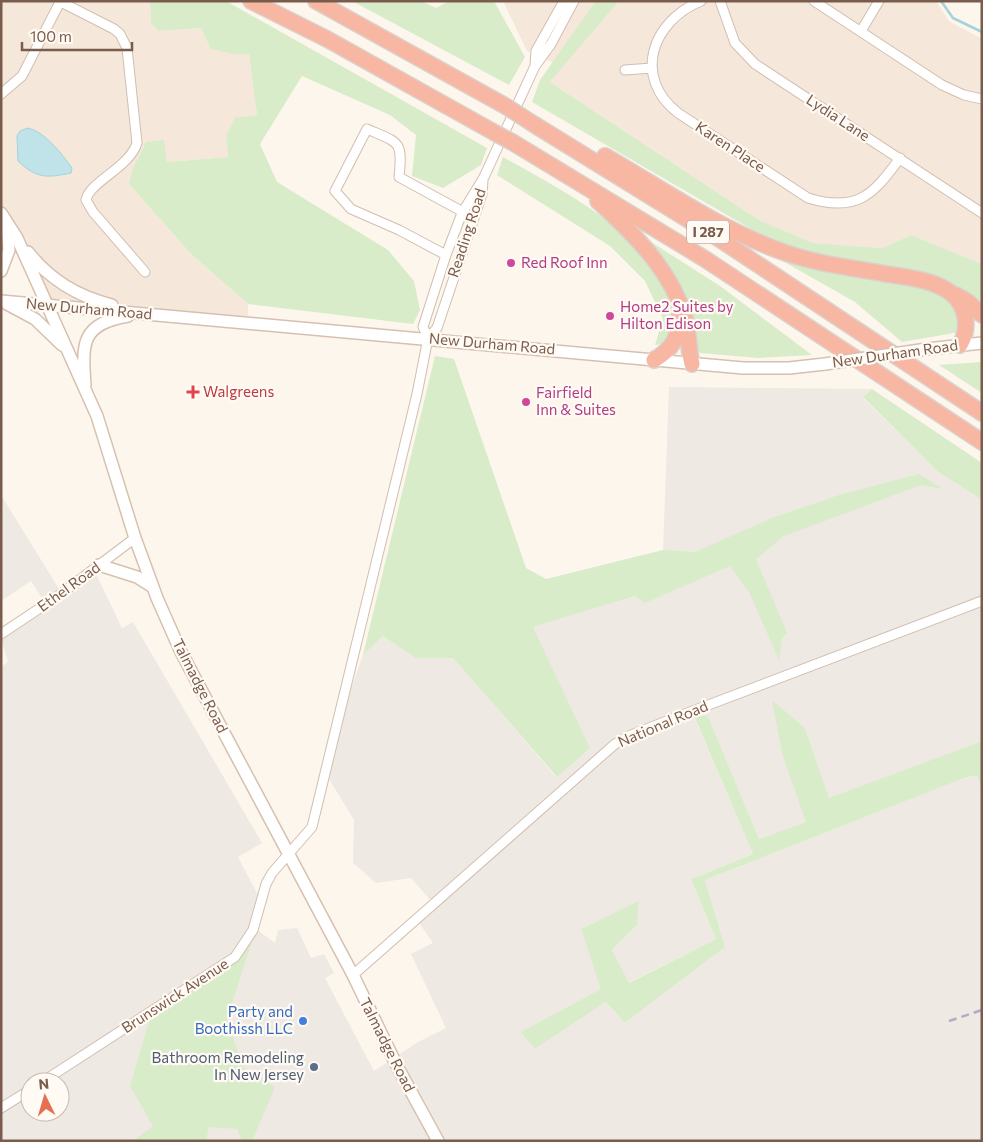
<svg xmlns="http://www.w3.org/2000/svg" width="983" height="1142" viewBox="0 0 983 1142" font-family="Commissioner,sans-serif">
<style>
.residential{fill:#f5e8da}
.industrial{fill:#efe9e4;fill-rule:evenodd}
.green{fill:#d8ecc9}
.water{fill:#bfe3e8;stroke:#a5d3da}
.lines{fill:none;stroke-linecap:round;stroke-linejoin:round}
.stream{stroke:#a5d3da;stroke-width:2.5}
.street-casing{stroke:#d1beb0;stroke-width:11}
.secondary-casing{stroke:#d6c0b0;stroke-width:14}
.highway-casing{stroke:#dad1cd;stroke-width:18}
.street{stroke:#fff;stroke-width:9}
.secondary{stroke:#fff;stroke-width:11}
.highway{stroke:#f7b7a3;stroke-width:15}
.rail{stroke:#b9a8c9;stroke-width:2.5;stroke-dasharray:8 5;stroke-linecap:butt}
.secondary-bridge-casing{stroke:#d6c0b0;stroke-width:14;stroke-linecap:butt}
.highway-bridge-casing{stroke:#dad1cd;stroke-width:18;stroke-linecap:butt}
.secondary-bridge{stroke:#fff;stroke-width:11}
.highway-bridge{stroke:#f7b7a3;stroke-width:15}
.hotel-dot{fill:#d1479c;stroke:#fffaf3;stroke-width:2}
.health-dot{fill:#e0444e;stroke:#fffaf3;stroke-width:2}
.shop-dot{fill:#3f7fe0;stroke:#fffaf3;stroke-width:2}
.service-dot{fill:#5c6f8a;stroke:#fffaf3;stroke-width:2}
.labels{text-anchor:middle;stroke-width:4.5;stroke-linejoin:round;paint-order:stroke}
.shield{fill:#fffaf3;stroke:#a28b7f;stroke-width:1}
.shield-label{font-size:14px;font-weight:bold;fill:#7a5c4d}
.street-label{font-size:15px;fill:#7a5c4d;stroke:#fffaf3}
.hotel-label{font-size:15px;fill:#b23c85;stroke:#fffaf3;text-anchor:start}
.health-label{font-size:15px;fill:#be3a42;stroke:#fffaf3;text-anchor:start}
.shop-label{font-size:15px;fill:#366cbe;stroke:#fffaf3;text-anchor:end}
.service-label{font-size:15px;fill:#4e5e75;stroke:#fffaf3;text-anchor:end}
</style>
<rect width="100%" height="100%" fill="#fdf6ec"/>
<path class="residential" d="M 1,1 L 147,1 L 150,3 L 151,23 L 158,31 L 201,28 L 237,55 L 249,54 L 257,115 L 226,136 L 228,157 L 166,162 L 129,184 L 191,254 L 248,304 L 248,324 L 47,305 L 1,213 Z
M 503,1 L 596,1 L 554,63 L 527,51 Z
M 619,1 L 936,1 L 949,21 L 982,39 L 982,264 L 911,235 L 882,248 L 813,243 L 759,220 L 550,82 Z"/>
<path class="industrial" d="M 669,387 L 872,389 L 863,398 L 937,471 L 982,500 L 982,741 L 829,799 L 805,728 L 782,754 L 807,822 L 759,839 L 708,716 L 694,717 L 753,854 L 691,879 L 716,939 L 628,983 L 612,950 L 637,925 L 639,902 L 581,929 L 602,989 L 535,1049 L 606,1002 L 625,1023 L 725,947 L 705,880 L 967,777 L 977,776 L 982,789 L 982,1141 L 1,1141 L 1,667 L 8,662 L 1,639 L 48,608 L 31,581 L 1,601 L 1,495 L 64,597 L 96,574 L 122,628 L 133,622 L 262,843 L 238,857 L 262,903 L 255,928 L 275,943 L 278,930 L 297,928 L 311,958 L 324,954 L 334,973 L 325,978 L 374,1071 L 418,1042 L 446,1028 L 411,954 L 433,943 L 415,917 L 432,902 L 411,878 L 376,883 L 353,863 L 354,820 L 323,769 L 363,655 L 383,636 L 415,658 L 453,658 L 556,777 L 590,748 L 532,627 L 635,596 L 663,550 ZM 30,1082 L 60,1082 L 60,1112 L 30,1112 Z"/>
<path class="green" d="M 147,1 L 226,1 L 487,148 L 481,165 L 443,188 L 412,176 L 416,135 L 390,115 L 302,76 L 260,144 L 277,182 L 388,250 L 414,281 L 420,310 L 413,324 L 248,304 L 191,254 L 129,184 L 132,171 L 146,142 L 164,140 L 167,162 L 228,157 L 226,136 L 235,118 L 257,115 L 249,54 L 237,55 L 211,49 L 201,28 L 158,31 L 151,23 L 150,3 Z
M 352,1 L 421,1 L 436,8 L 449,1 L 494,1 L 525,57 L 509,85 Z
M 596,1 L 619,1 L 550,82 L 759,220 L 813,243 L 882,248 L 911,235 L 982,264 L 982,309 L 938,277 L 818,257 L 765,237 L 532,102 L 540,80 Z
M 503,157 C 562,191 633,224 664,288 C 667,294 673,302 674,309 C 677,321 670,334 664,344 L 655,345 L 663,319 L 645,281 L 610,246 L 497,175 Z
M 648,240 L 720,286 L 812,355 L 758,358 L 700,353 L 694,348 L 692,320 L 686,296 Z
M 780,256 C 810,262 935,281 951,299 C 958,308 959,321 960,332 L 902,342 L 855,302 L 779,259 Z
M 435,356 L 454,359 L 526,568 L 546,579 L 663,550 L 695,552 L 772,518 L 839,495 L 919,474 L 943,489 L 921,485 L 784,536 L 756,559 L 787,633 L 782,638 L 779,660 L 749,592 L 730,566 L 645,603 L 635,596 L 533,627 L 590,748 L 557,777 L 453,658 L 415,658 L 383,636 L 363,655 Z
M 982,362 L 982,393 L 939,365 Z
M 872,389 L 982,463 L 982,500 L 937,471 L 863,397 Z
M 772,700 L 805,728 L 829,798 L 982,741 L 982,789 L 977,776 L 967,777 L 705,880 L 725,947 L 625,1023 L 606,1002 L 535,1049 L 521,1032 L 601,989 L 581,929 L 639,901 L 637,925 L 612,950 L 629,983 L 716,939 L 691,879 L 753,854 L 694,716 L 708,716 L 759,839 L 806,822 L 782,754 Z
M 251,944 L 227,1019 L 243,1068 L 275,1087 L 253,1139 L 242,1141 L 237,1129 L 209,1127 L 206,1141 L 133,1141 L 153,1126 L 130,1086 L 151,1015 Z"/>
<path class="water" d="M 28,128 C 45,132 62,154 72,168 L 71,173 C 47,178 37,179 18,161 L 17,136 L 20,131 Z"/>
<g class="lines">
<path class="stream" d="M 941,1 L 953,18 L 982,32"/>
<g class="street-casing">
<path id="street" d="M 59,1 L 114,29 L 120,34 L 127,48 L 137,143 C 129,168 89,182 86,200 L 93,212 L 145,272
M 701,1 C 652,21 632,77 678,113 L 808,198 C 857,213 873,195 900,158
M 720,1 L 735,43 L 755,64 L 982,213
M 814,1 L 942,85 L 964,95 L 982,99
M 861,31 L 879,1
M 535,66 L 536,51 L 564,1
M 625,70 L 652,68
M 1,94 L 22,76 L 60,2
M 446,255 L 399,230 L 351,209 L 335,191 L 367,129 C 399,143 403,140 399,177 L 474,218
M 428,338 L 423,327 L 446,255 L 462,213 L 484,177 L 535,66 L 551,44 L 574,1
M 428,338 L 437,328 L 482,194 L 483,180
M 1,634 L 58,596 L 135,538
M 353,975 L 615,744 L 631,735 L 682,715 L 982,601
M 42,1082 L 235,957 L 253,930 L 266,884 L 272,873 L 312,827 L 417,394 L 428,338
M 1,1108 L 30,1090"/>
</g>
<g class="secondary-casing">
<path id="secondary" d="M 1,213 L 17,238 L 97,416 L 135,538 L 157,598 L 180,650 L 353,975 L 397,1066 L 438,1141
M 28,252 C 50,280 77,296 112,305
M 1,271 L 9,250 L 7,227
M 1,301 L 743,368 L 789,368 L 825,364
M 7,304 L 35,319 L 62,345
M 927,349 L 982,343
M 85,385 C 82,343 81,324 128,316
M 99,565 L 137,577 L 153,587"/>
</g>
<g class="highway-casing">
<path id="highway" d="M 251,1 L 327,39 L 497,134
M 316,1 L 507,107
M 535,125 L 718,238 L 982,413
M 512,142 L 705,259 L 982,442
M 605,156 C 664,190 722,231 786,253 C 818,264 853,268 886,274 C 907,277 934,280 951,293 C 967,306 970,328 960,345
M 598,201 C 634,234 671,270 685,318 C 689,333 688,349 692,364
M 956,295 L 968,302 L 982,315
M 654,360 C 672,349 679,339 679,317"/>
</g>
<use href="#street" class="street"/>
<use href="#secondary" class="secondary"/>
<use href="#highway" class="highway"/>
<path class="rail" d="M 949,1021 L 982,1010"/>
<g class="secondary-bridge-casing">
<path id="secondary-bridge" d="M 825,364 L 927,349"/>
</g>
<g class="highway-bridge-casing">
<path id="highway-bridge" d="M 507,107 L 535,125
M 497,134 L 512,142"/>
</g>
<use href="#secondary-bridge" class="secondary-bridge"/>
<use href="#highway-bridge" class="highway-bridge"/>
</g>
<g class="hotel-dot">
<circle cx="511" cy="263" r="5"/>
<circle cx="610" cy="316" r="5"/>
<circle cx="526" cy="402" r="5"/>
</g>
<path class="health-dot" d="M190.5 384.5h5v5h5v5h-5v5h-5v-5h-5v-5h5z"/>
<circle class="shop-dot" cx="303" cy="1021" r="5"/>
<circle class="service-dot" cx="314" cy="1067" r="5"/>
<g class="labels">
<rect class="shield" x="687" y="220.5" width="42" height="23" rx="4"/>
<g class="shield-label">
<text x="708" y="237">I 287</text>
</g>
<g class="street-label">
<text transform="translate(838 118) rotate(33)" y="5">Lydia Lane</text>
<text transform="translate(730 147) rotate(33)" y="5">Karen Place</text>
<text transform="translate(467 233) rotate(-72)" y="5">Reading Road</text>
<text transform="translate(89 309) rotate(5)" y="5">New Durham Road</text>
<text transform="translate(492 344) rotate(5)" y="5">New Durham Road</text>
<text transform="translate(895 354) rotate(-8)" y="5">New Durham Road</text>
<text transform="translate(69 587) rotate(-36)" y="5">Ethel Road</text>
<text transform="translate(200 686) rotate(63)" y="5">Talmadge Road</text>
<text transform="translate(663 724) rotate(-23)" y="5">National Road</text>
<text transform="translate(175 996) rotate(-33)" y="5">Brunswick Avenue</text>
<text transform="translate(387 1045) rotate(63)" y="5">Talmadge Road</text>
</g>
<g class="hotel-label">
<text x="521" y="268">Red Roof Inn</text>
<text x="620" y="312">Home2 Suites by<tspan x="620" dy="17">Hilton Edison</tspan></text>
<text x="536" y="398">Fairfield<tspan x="536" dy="17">Inn &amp; Suites</tspan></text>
</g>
<g class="health-label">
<text x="203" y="397">Walgreens</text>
</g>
<g class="shop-label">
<text x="293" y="1017">Party and<tspan x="293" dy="17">Boothissh LLC</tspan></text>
</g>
<g class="service-label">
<text x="304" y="1063">Bathroom Remodeling<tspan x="304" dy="17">In New Jersey</tspan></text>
</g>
</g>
<rect width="983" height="1142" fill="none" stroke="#7a5c4d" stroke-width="5"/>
<g transform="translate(45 1097) rotate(355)"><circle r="24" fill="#fffaf3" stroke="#cabbb1"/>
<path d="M0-4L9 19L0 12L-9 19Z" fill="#e76f51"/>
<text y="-8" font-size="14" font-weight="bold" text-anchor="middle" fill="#7a5c4d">N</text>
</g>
<path d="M22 42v8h110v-8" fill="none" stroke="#7a5c4d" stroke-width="2.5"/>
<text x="30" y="42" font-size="15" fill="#7a5c4d" stroke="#fffaf3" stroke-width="4" paint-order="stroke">100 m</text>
</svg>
